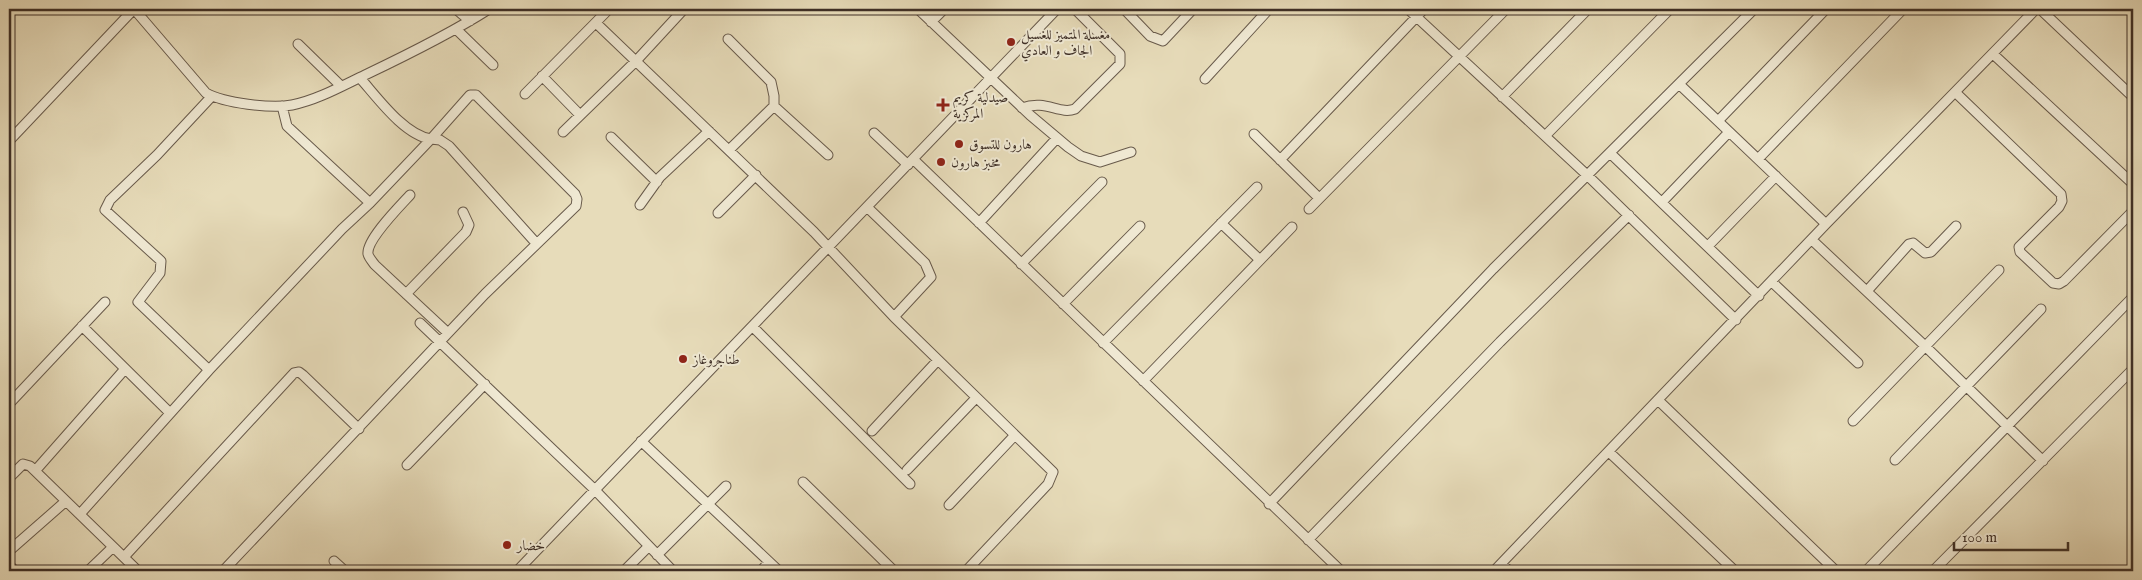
<svg xmlns="http://www.w3.org/2000/svg" width="2142" height="580" viewBox="0 0 2142 580" font-family="'IM FELL English',Amiri,serif">
<style>
.lines{fill:none;stroke-linecap:round;stroke-linejoin:round}
.minor-casing{stroke:#685a4b;stroke-width:11}
.minor{stroke:#efe8d2;stroke-width:9}
.poi-dot{fill:#8f2418;stroke:#efe8d2;stroke-width:2}
.labels{text-anchor:middle;stroke-width:4;stroke-linejoin:round;paint-order:stroke}
.poi-label{font-size:14px;fill:#3e2f26;stroke:#efe8d2;text-anchor:start}
</style>
<rect width="100%" height="100%" fill="#e7dcba"/>
<filter id="stains"><feTurbulence type="fractalNoise" baseFrequency=".004" numOctaves="4"/><feColorMatrix values="0 0 0 0 .2 0 0 0 0 .09 0 0 0 0 .02 0 0 0 .5 -.17"/></filter>
<radialGradient id="worn" r=".72"><stop offset=".6" stop-color="#630" stop-opacity="0"/><stop offset="1" stop-color="#630" stop-opacity=".3"/></radialGradient>
<g class="lines">
<g class="minor-casing">
<path id="minor" d="M 134,9 L 206,93 C 224,103 271,109 292,105 C 317,100 342,86 365,75 C 407,55 450,34 489,9
M 456,9 L 470,21
M 918,9 L 1030,115 L 1068,147 L 1081,156 L 1100,162 L 1131,152
M 1124,9 L 1150,36 L 1163,41 L 1193,9
M 1408,9 L 1587,175 L 1736,320
M 2040,9 L 2133,97
M 931,22 L 944,9
M 596,23 L 814,232 L 894,317 L 1053,472 L 1048,484 L 966,571
M 456,29 L 493,65
M 728,39 L 771,82 L 774,96 L 774,106 L 729,150
M 298,44 L 341,86
M 1993,54 L 2133,184
M 542,76 L 580,115
M 1205,79 L 1269,9
M 1679,84 L 1826,224
M 1955,92 L 2061,194 L 2062,201 L 2059,207 L 2019,247 L 2020,252 L 2053,283 L 2059,284 L 2064,281 L 2133,211
M 525,94 L 609,9
M 1502,97 L 1588,9
M 282,106 L 287,126 L 370,203
M 774,106 L 828,155
M 1022,108 C 1046,99 1059,115 1075,109 L 1120,64 L 1120,54 L 1075,9
M 1718,121 L 1826,9
M 563,132 L 636,61 L 684,9
M 874,133 L 908,165
M 1254,134 L 1319,198
M 1545,136 L 1670,9
M 611,137 L 657,182
M 9,141 L 134,9
M 1610,153 L 1759,296
M 913,159 L 1341,571
M 1758,159 L 1903,9
M 1280,160 L 1424,9
M 410,195 C 400,206 366,240 368,254 C 369,258 372,261 375,265 L 448,333
M 1663,201 L 1729,132
M 640,205 L 660,177 L 709,131
M 867,207 L 925,263 L 931,277 L 894,317
M 1309,209 L 1506,9
M 718,213 L 756,175
M 979,223 L 1057,138
M 1221,223 L 1260,260
M 1812,240 L 1925,346 L 2043,461
M 1708,246 L 1776,176
M 1021,264 L 1102,182
M 1772,282 L 1858,363
M 1867,291 L 1909,244 L 1913,243 L 1925,253 L 1931,252 L 1956,226
M 406,294 L 466,232 L 469,225 L 463,212
M 1063,304 L 1140,226
M 420,323 L 594,489 L 673,571
M 82,326 L 169,412
M 753,327 L 910,484
M 1103,343 L 1257,187
M 209,370 L 342,229 L 370,203 L 431,139 L 440,140 L 449,146 L 536,243
M 1143,381 L 1292,227
M 1659,401 L 1836,571
M 9,404 L 105,302
M 1853,421 L 1999,270
M 872,431 L 938,360
M 641,441 L 779,571
M 1609,452 L 1735,571
M 1895,460 L 2041,309
M 407,465 L 485,384
M 907,470 L 976,398
M 35,471 L 125,369
M 9,478 L 23,464 L 30,466 L 138,571
M 803,482 L 894,571
M 1269,504 L 1493,269 L 1754,9
M 949,505 L 1015,435
M 80,514 L 209,370 L 138,302 L 160,273 L 161,261 L 105,210 L 110,200 L 157,155 L 212,96
M 1308,540 L 1500,342 L 1629,215
M 9,551 L 66,501
M 657,555 L 726,486
M 124,557 L 294,373 L 299,372 L 303,375 L 359,429
M 334,561 L 345,571
M 1502,564 L 1509,571
M 9,565 L 15,571
M 88,571 L 113,547
M 223,571 L 485,294 L 576,206 L 577,199 L 575,194 L 476,95 L 470,95 L 431,139 C 404,135 377,97 360,78
M 517,571 L 1057,9
M 624,571 L 648,547
M 761,571 L 769,562
M 1494,571 L 1826,224 L 2036,9
M 1866,571 L 2133,297
M 1933,571 L 2133,369"/>
</g>
<use href="#minor" class="minor"/>
</g>
<g class="poi-dot">
<circle cx="1011" cy="42" r="5"/>
<path d="M940.5 97.5h5v5h5v5h-5v5h-5v-5h-5v-5h5z"/>
<circle cx="959" cy="144" r="5"/>
<circle cx="941" cy="162" r="5"/>
<circle cx="683" cy="359" r="5"/>
<circle cx="507" cy="545" r="5"/>
</g>
<g class="labels">
<g class="poi-label">
<text x="1021" y="39">مغسلة المتميز للغسيل<tspan x="1021" dy="16">الجاف و العادي</tspan></text>
<text x="953" y="102">صيدلية كريم<tspan x="953" dy="16">المركزية</tspan></text>
<text x="969" y="149">هارون للتسوق</text>
<text x="951" y="167">مخبز هارون</text>
<text x="693" y="364">طناجروغاز</text>
<text x="517" y="550">خضار</text>
</g>
</g>
<rect width="2142" height="580" fill="none" stroke="#e7dcba" stroke-width="30"/>
<rect x="10" y="10" width="2122" height="560" fill="none" stroke="#3e2f26" stroke-width="2.5"/>
<rect x="15" y="15" width="2112" height="550" fill="none" stroke="#3e2f26"/>
<path d="M1954 542v8h114v-8" fill="none" stroke="#3e2f26" stroke-width="2.5"/>
<text x="1962" y="542" font-size="15" fill="#3e2f26" stroke="#efe8d2" stroke-width="4" paint-order="stroke">100 m</text>
<rect width="100%" height="100%" filter="url(#stains)"/>
<rect width="100%" height="100%" fill="url(#worn)"/>
</svg>
